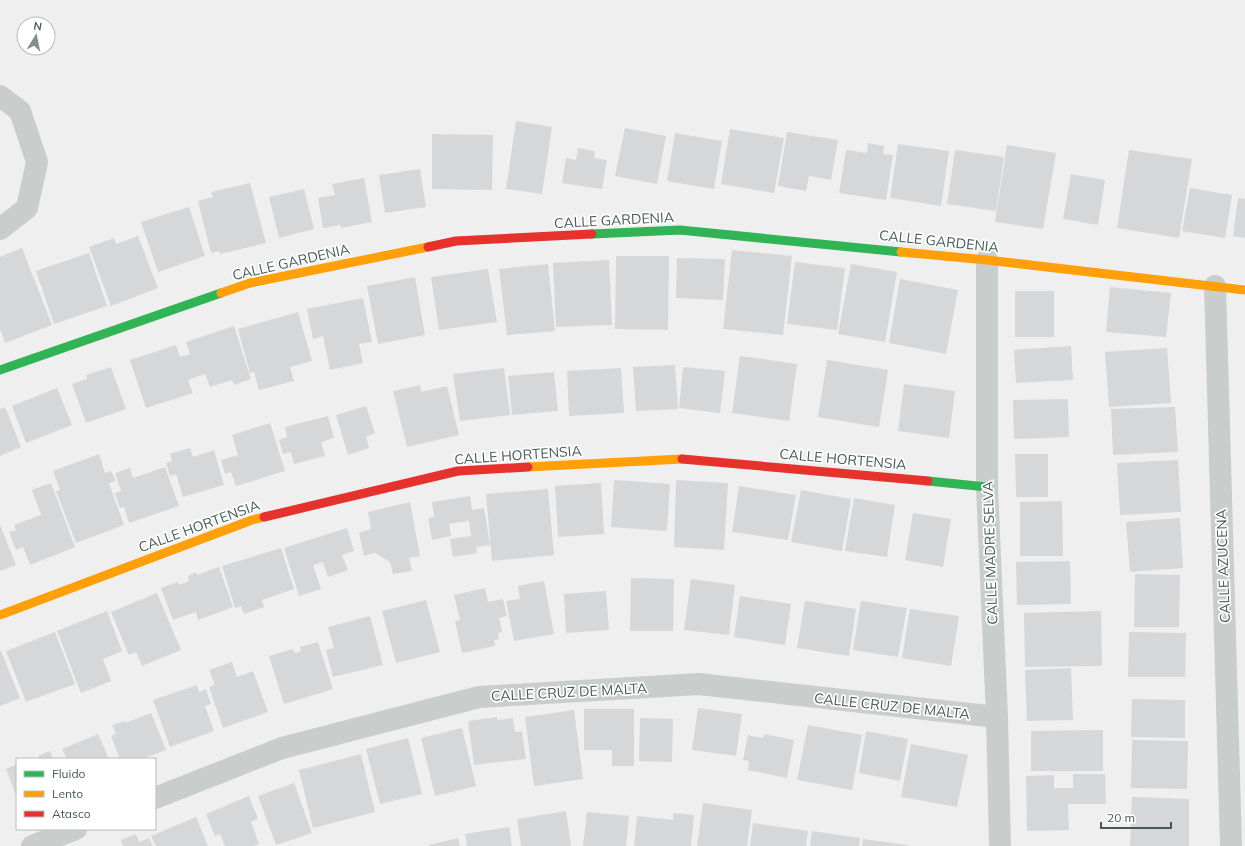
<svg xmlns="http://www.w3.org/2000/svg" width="1245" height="846" viewBox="0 0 1245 846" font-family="Mulish,sans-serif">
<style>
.building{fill:#d6d7d8}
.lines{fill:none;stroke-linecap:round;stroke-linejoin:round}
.street{stroke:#c9cecc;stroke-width:22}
.fast{stroke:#30b455;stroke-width:9}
.slow{stroke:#ff9f0a;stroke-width:9}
.jam{stroke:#e5322d;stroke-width:9}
.labels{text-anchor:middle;stroke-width:3.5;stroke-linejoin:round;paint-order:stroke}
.street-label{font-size:14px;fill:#475b54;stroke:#fff}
</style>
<rect width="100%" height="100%" fill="#f0eff0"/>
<path class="building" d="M 516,121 L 552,127 L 542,194 L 506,189 Z
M 625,128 L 666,136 L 657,184 L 615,176 Z
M 730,129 L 784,138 L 774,193 L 721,184 Z
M 787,132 L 838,140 L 831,180 L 809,176 L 806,191 L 778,186 Z
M 675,133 L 722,141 L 714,189 L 667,181 Z
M 432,134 L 493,135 L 492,190 L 432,189 Z
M 868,143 L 884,146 L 883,154 L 893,155 L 886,200 L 839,193 L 846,150 L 867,153 Z
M 898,144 L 949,151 L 941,206 L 890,198 Z
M 1007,145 L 1056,153 L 1043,229 L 995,222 Z
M 578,148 L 595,151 L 594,158 L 607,160 L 602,189 L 562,183 L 566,158 L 576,160 Z
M 955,150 L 1004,157 L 996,211 L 947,204 Z
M 1129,150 L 1192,159 L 1179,238 L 1117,228 Z
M 420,169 L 426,207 L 385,213 L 379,175 Z
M 1071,174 L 1105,180 L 1098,225 L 1063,219 Z
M 364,178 L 372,222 L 341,228 L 340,225 L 323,228 L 318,198 L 335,195 L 332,184 Z
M 250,183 L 266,243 L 220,254 L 219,251 L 211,253 L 198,201 L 213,197 L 211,192 Z
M 1190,188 L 1232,195 L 1225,238 L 1182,231 Z
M 304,189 L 314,229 L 279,238 L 269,197 Z
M 1238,198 L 1245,199 L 1245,238 L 1233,236 Z
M 189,207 L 205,256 L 158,272 L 141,222 Z
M 138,236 L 158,288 L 111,306 L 89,247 L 114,238 L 116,244 Z
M 22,248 L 52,325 L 5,343 L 0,329 L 0,257 Z
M 732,250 L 792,256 L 783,335 L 723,329 Z
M 89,253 L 107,306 L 54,324 L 36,271 Z
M 616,256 L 669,256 L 668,330 L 615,329 Z
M 677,258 L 725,259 L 723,300 L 676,298 Z
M 609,260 L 612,325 L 556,327 L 553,263 Z
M 795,262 L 845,268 L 837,330 L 787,324 Z
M 548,264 L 555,331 L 507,335 L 499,269 Z
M 851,264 L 897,272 L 885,342 L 838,334 Z
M 488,269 L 497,322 L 439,330 L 431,277 Z
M 415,277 L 425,335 L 378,344 L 367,286 Z
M 900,279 L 958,290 L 946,354 L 889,343 Z
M 1110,287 L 1171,293 L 1166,337 L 1106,332 Z
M 1015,291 L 1054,291 L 1054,337 L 1015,337 Z
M 363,298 L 372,342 L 359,344 L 363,363 L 330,370 L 323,336 L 313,339 L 307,309 Z
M 298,312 L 312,361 L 290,367 L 294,381 L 259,390 L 254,372 L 250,373 L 238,329 Z
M 234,326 L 251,379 L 234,385 L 232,380 L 210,387 L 205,374 L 188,380 L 193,393 L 146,408 L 130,360 L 176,345 L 180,357 L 190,354 L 186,342 Z
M 1071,346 L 1073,380 L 1016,383 L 1014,350 Z
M 1167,348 L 1171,403 L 1109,407 L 1105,352 Z
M 740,356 L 797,364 L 789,421 L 732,413 Z
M 827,360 L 888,370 L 879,427 L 818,417 Z
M 675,365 L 678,409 L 636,411 L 633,367 Z
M 111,367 L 126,409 L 86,423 L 72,384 L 87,379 L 86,375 Z
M 683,367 L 725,371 L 720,413 L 679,408 Z
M 504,368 L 510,415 L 460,421 L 453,374 Z
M 621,368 L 624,413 L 569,416 L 567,371 Z
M 554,372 L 558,411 L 512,415 L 508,376 Z
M 904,384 L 955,391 L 949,438 L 898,431 Z
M 420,385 L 421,392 L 447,386 L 459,435 L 407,447 L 393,391 Z
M 57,388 L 72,425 L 26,443 L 12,406 Z
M 1068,399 L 1069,437 L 1014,439 L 1013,400 Z
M 366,406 L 375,433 L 366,437 L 369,448 L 348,455 L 336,415 Z
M 5,407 L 21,447 L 0,456 L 0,409 Z
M 1175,407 L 1178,452 L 1113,455 L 1111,409 Z
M 328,416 L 334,438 L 321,442 L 325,456 L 294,464 L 291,452 L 283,454 L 279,440 L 287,437 L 285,427 Z
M 270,423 L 285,471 L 236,486 L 231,472 L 225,474 L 221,460 L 238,455 L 232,435 Z
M 190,448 L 193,457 L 214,450 L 224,485 L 183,497 L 176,474 L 170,476 L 166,463 L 172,461 L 170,454 Z
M 99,454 L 105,473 L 111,471 L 116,481 L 109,483 L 124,525 L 76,543 L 56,491 L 60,490 L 53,471 Z
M 1015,454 L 1048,454 L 1048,497 L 1016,497 Z
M 1178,460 L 1181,512 L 1120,515 L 1117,463 Z
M 165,467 L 179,506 L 129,523 L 124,507 L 120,508 L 115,493 L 121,491 L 115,473 L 130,468 L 133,478 Z
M 614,480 L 670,484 L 667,531 L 611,527 Z
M 676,480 L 728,483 L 724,550 L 674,547 Z
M 51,483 L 75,547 L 30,565 L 23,547 L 16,550 L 9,532 L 16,530 L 14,525 L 41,515 L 32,490 Z
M 601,483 L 604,534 L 558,537 L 555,486 Z
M 739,486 L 796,495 L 788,540 L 732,532 Z
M 548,489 L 554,555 L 492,561 L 486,494 Z
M 801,490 L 851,499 L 842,551 L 791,542 Z
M 470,496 L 472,510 L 484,508 L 490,545 L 476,547 L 477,553 L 453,557 L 450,539 L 471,536 L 469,521 L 449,524 L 451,536 L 432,540 L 428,518 L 434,517 L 432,502 Z
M 854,498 L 895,505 L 887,557 L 845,551 Z
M 1062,501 L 1063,556 L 1020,556 L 1020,502 Z
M 410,502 L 420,556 L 409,558 L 412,571 L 393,574 L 390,562 L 375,553 L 364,556 L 359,533 L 371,529 L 368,512 Z
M 913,513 L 951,519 L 943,567 L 905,560 Z
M 1180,518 L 1183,568 L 1130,572 L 1126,522 Z
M 0,525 L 16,565 L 0,571 Z
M 347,528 L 354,551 L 342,555 L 348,570 L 328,577 L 323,562 L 313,565 L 321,589 L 299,596 L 284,548 Z
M 281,548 L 294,589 L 262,600 L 264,607 L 244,614 L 241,606 L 235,608 L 222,566 Z
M 1070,561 L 1071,604 L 1017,605 L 1016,562 Z
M 219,567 L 233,607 L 198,620 L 196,612 L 173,620 L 161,588 L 178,582 L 179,585 L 189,581 L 188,576 L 196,572 L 197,575 Z
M 1135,574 L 1180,575 L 1179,627 L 1134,627 Z
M 631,578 L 674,579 L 673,631 L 630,631 Z
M 691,579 L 735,585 L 729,635 L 684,630 Z
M 544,581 L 554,634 L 514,641 L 506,601 L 520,599 L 518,586 Z
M 485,588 L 488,602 L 503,599 L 507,616 L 499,618 L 502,632 L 498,633 L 499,639 L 494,640 L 495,646 L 462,653 L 455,621 L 460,620 L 454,595 Z
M 606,591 L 609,630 L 566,633 L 564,594 Z
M 157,593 L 181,650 L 142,666 L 136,652 L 129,655 L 111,612 Z
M 740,596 L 791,604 L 785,645 L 734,637 Z
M 426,600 L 440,652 L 396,663 L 382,611 Z
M 805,601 L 856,609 L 849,656 L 797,648 Z
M 861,601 L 907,608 L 898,657 L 853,650 Z
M 910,609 L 959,616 L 951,666 L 902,658 Z
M 107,611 L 122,651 L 103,659 L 111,681 L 81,693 L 57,631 Z
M 1101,611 L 1102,666 L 1025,667 L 1024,613 Z
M 370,616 L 383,665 L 333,677 L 326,650 L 334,648 L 328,627 Z
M 55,632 L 75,684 L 26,702 L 6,651 Z
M 1129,632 L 1186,633 L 1185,677 L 1128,677 Z
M 318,642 L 333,689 L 284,704 L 269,656 L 293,649 L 295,653 L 301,651 L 300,647 Z
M 0,651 L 1,651 L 20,698 L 0,706 Z
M 232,662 L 237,677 L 253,671 L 268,712 L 223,728 L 209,687 L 215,685 L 209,670 Z
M 1071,668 L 1073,720 L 1027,721 L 1025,670 Z
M 197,685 L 199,692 L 206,689 L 211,704 L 205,706 L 214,731 L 170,747 L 153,700 Z
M 1132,699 L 1185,700 L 1185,738 L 1131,737 Z
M 698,708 L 742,714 L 736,756 L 692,750 Z
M 584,709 L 634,709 L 634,766 L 612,766 L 612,750 L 584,750 Z
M 574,710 L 583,779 L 534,786 L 525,717 Z
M 151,713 L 166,750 L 142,759 L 120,759 L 111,736 L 116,734 L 112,725 L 125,721 L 125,723 Z
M 497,717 L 497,720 L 513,718 L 515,732 L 522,731 L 526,759 L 474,765 L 468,721 Z
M 640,718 L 673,719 L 672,762 L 639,761 Z
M 808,725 L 862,735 L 852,790 L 797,780 Z
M 462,728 L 476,786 L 435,796 L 421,738 Z
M 1103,730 L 1103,771 L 1031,771 L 1031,731 Z
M 866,731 L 908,739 L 900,781 L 859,773 Z
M 98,734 L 109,759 L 67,759 L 62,749 Z
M 764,734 L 794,740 L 787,778 L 748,770 L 749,761 L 743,760 L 748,735 L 763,738 Z
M 408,738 L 422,794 L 380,804 L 366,749 Z
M 1132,740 L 1188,741 L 1187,789 L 1131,788 Z
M 911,744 L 968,755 L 957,807 L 901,797 Z
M 50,751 L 53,759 L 39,759 L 38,756 Z
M 361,754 L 375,812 L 313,828 L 299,770 Z
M 17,764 L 17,797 L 6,769 Z
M 1073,774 L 1105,774 L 1106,804 L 1068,804 L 1069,830 L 1027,831 L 1026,776 L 1054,775 L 1054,788 L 1073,788 Z
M 294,783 L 312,833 L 276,845 L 258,796 Z
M 249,796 L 258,819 L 251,822 L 259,844 L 254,846 L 225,846 L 220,834 L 215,836 L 206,814 Z
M 1132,797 L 1189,799 L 1189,846 L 1130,846 Z
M 703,803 L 752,810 L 747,846 L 697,846 Z
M 566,811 L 571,846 L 521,846 L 517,819 Z
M 587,812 L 629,816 L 626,846 L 583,846 Z
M 673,813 L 694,815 L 691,846 L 634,846 L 637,816 L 673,820 Z
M 196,817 L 208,846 L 156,846 L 151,836 Z
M 753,823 L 808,831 L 806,846 L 750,846 Z
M 509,827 L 512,846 L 467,846 L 465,834 Z
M 812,831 L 860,838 L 859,846 L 810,846 Z
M 136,834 L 139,842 L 149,838 L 153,846 L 123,846 L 121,840 Z
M 458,838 L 460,846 L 429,846 L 429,845 Z
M 863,839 L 908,845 L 908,846 L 862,846 Z"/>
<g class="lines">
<path class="street" d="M 0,96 L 20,111 L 37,162 L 27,208 L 0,229
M 987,260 L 987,487 L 997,717 L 1000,846
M 1215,286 L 1231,846
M 155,798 L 282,748 L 479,697 L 699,684 L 997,717
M 32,846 L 76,829"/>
<path class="fast" d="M 592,234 L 680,230 L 901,252
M 0,370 L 221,293
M 928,481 L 987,487"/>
<path class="slow" d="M 901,252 L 987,260 L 1245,290
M 221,293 L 250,283 L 428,247
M 528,467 L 682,459
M 0,615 L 252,520 L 264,517"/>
<path class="jam" d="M 428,247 L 456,241 L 592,234
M 682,459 L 928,481
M 264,517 L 458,471 L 528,467"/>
</g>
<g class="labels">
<g class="street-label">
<text transform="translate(614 220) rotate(-3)" y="5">CALLE GARDENIA</text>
<text transform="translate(939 241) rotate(6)" y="5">CALLE GARDENIA</text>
<text transform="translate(291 262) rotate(-13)" y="5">CALLE GARDENIA</text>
<text transform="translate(518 455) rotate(-4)" y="5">CALLE HORTENSIA</text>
<text transform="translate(843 459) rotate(5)" y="5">CALLE HORTENSIA</text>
<text transform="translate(199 526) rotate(-20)" y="5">CALLE HORTENSIA</text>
<text transform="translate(990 553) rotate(-92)" y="5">CALLE MADRE SELVA</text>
<text transform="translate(1223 566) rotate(-92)" y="5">CALLE AZUCENA</text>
<text transform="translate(569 692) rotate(-3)" y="5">CALLE CRUZ DE MALTA</text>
<text transform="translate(892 706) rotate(6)" y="5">CALLE CRUZ DE MALTA</text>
</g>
</g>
<rect x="16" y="758" width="140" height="72" fill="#ffffff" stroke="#b5bdbb"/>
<rect x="24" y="771" width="20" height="6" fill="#30b455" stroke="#b5bdbb"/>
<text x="52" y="778" font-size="12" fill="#475b54">Fluido</text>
<rect x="24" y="791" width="20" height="6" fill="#ff9f0a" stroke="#b5bdbb"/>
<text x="52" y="798" font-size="12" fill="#475b54">Lento</text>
<rect x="24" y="811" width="20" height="6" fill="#e5322d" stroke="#b5bdbb"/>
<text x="52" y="818" font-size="12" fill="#475b54">Atasco</text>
<g transform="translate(36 36) rotate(10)"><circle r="19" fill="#ffffff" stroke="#b5bdbb"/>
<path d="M0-3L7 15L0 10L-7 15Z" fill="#828f8b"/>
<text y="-6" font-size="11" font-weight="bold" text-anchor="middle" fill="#475b54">N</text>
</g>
<path d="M1101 822v6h70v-6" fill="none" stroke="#475b54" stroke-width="2"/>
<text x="1107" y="822" font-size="12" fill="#475b54" stroke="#ffffff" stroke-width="3" paint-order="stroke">20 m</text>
</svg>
